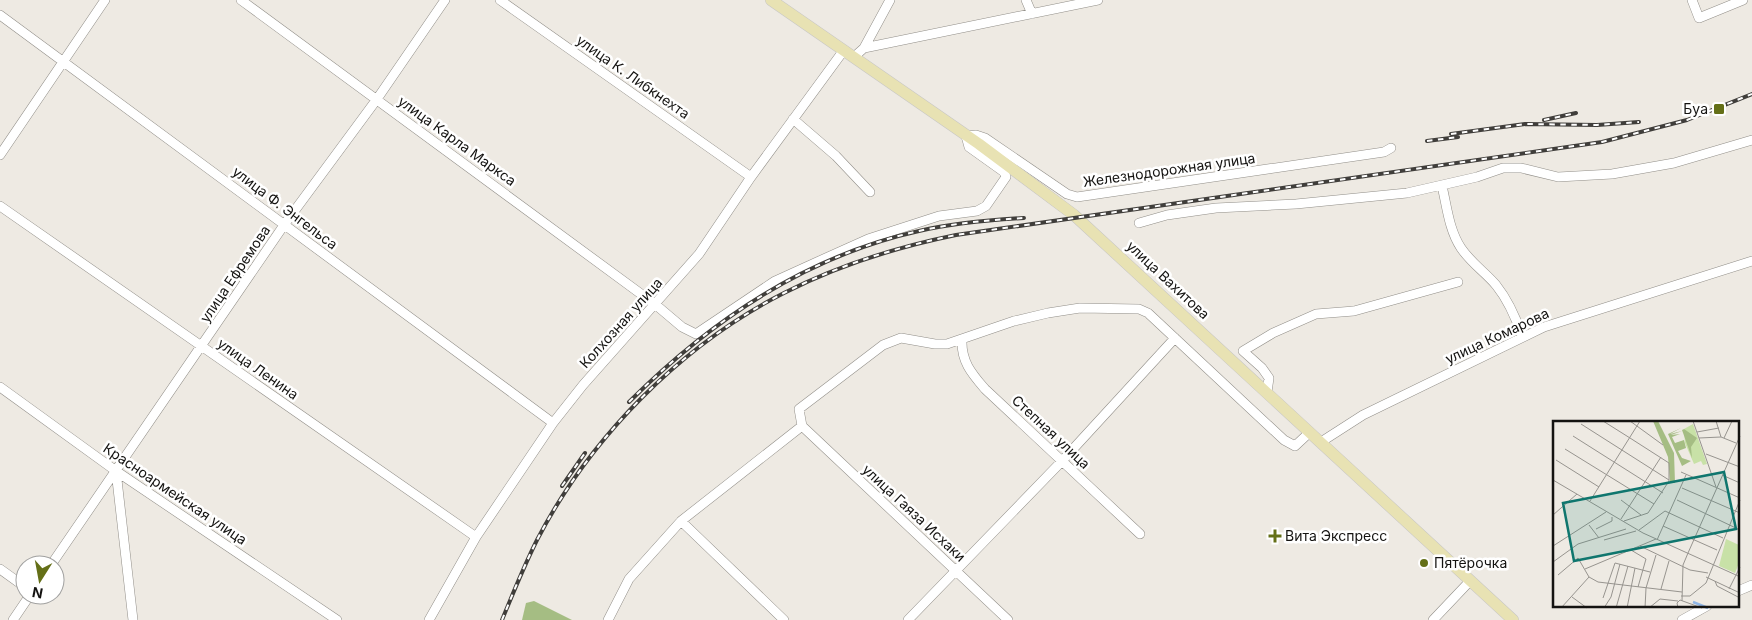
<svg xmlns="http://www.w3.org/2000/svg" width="1752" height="620" viewBox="0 0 1752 620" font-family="Inter,sans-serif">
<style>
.forest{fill:#a5bd83}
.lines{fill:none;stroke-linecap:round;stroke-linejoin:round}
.minor-casing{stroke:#918e88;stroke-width:10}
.major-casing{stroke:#c7c6c6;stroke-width:12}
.minor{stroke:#fff;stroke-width:9}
.major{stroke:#e8e2b3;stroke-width:11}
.rail-casing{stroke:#403e3b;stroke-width:4}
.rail{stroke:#fff;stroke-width:2;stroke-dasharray:5.5;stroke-linecap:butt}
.poi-dot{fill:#646f17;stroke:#fff;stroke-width:2}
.labels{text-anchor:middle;stroke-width:5;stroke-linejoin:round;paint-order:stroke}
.street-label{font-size:14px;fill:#141311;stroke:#fff}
.poi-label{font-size:14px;fill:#141311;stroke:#fff;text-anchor:start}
.inset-river{fill:none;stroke:#8fb5e6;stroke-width:2.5}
.inset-road{fill:none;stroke:#97948f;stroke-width:1}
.view{fill:#0f766e;fill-opacity:0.15;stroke:#0f766e;stroke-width:2.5}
.inset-edge{fill:none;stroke:#141311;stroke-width:2.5}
</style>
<rect width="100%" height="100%" fill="#eeeae3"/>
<path class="forest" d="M 534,601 L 572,620 L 522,620 L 526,603 Z"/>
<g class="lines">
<g class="minor-casing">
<path id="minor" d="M 241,0 L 656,305 L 682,327 L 696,334 L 775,281 L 808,266 L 868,239 L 939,216 L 977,211 L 986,206 L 1006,177 L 1004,172 L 969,147 L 966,136 L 976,135 L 985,138 L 1067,194 L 1077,197 L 1384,152 L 1391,148
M 500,0 L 751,177
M 1026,0 L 1032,14
M 1692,0 L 1699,18 L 1743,0
M 0,15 L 553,423
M 864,48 L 890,0
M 854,57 L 864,48 L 1098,0
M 793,119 L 836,156 L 870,192
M 0,155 L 105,0
M 1442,186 C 1447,207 1449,230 1461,248 C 1471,263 1485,272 1496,285 C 1508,300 1516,318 1522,336
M 0,206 L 476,537
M 1139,223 L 1167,215 L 1216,208 L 1296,204 L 1407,193 L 1477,177 L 1503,168 L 1521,168 L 1558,177 L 1612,174 L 1674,163 L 1752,140
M 962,339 C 961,361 971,373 985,389 L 1140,534
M 0,387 L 116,471 L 337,620
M 1267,392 L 1269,378 L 1262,368 L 1243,351 L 1273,333 L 1316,314 L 1354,311 L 1458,282
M 802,426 L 1008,620
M 1321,442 L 1363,415 L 1544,327 L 1752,261
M 116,471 L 133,620
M 681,521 L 784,620
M 51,565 L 284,225 L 377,99 L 445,0
M 0,569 L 25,587
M 1738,591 L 1752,585
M 13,620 L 30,595
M 429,620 L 476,537 L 553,423 L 583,385 L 699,254 L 751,177 L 844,50
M 608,620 L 629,579 L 681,521 L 802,426 L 799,409 L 883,345 L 901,338 L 935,344 L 947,344 L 1014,321 L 1048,313 L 1080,308 L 1139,309 L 1148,313 L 1284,440 L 1295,446 L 1310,432
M 908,620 L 1062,461 L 1175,338
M 1433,620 L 1470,581
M 1682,620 L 1707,606"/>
</g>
<g class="major-casing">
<path id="major" d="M 771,0 L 979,144 L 1074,215 L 1513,620"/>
</g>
<use href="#minor" class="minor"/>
<use href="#major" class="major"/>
<g class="rail-casing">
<path id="rail" d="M 1544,120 L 1576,113
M 1451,134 L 1525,124 L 1597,125 L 1639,122
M 1427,141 L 1458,137
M 629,402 C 709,322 806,256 919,231 C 954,223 989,220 1024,218
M 562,486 L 585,453
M 502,620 C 513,593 524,566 537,540 C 590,438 681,345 784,293 C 839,265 897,247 956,235 L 1602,142 L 1687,120 L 1752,94"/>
</g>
<use href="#rail" class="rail"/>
</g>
<g class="poi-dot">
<rect x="1713" y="103" width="12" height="12" rx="2.5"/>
<path d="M1272.5 528.5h5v5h5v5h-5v5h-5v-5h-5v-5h5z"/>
<circle cx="1424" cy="563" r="5"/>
</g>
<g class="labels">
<g class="street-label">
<text transform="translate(633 77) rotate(35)" y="5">улица К. Либкнехта</text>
<text transform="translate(457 141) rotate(36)" y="5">улица Карла Маркса</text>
<text transform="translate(1169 170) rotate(-8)" y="5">Железнодорожная улица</text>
<text transform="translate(285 208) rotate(37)" y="5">улица Ф. Энгельса</text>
<text transform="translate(235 274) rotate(-56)" y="5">улица Ефремова</text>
<text transform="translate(1168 280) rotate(43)" y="5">улица Вахитова</text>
<text transform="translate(621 323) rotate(-48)" y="5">Колхозная улица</text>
<text transform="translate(1497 336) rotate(-25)" y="5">улица Комарова</text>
<text transform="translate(258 369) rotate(35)" y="5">улица Ленина</text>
<text transform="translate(1051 432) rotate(43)" y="5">Степная улица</text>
<text transform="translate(175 494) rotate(34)" y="5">Красноармейская улица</text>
<text transform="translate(914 513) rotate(43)" y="5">улица Гаяза Исхаки</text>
</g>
<g class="poi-label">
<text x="1708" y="114" text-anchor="end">Буа</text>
<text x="1285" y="541">Вита Экспресс</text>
<text x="1434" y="568">Пятёрочка</text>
</g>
</g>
<g transform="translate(1553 421)">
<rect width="186" height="186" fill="#eeeae3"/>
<path d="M 140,3 L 154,43 L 150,44 L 148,40 L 141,43 L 132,22 L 131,8 ZM 173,118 L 186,124 L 186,142 L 182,152 L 166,145 Z" fill="#c8e1a7"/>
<path d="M 100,0 L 105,0 L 121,32 L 122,62 L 117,61 L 115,36 ZM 139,4 L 131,8 L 144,17 L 138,26 L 139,37 L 129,9 ZM 128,7 L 117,13 L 129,10 L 118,14 L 127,13 L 119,16 L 122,22 L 131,19 L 133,27 L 125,30 L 129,37 L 138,40 L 129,45 L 115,13 Z" fill="#a5bd83"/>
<path class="inset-river" d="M 140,181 L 155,187"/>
<path class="inset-road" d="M 50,0 L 77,17M 77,0 L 110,24M 140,0 L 163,66M 163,0 L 168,16M 28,3 L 116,59M 144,11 L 166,7M 20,15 L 110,72M 146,17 L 168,16 L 183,22M 171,17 L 179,0M 12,28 L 101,83M 153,33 L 187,46M 3,39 L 46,66M 128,51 L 187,77M 169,54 L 187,62M 0,59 L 90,112 L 183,154 L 187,146M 129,67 L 187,92M 68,79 L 88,94M 124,79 L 187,109M 37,80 L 87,0M 0,94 L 24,73M 68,98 L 108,36M 71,100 L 95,92 L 116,60 L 116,42 L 77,17M 36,104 L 46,117M 110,105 L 164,129M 43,108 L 59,100 L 59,96M 86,109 L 112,90 L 170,117M 51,119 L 83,110M 104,119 L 133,54M 0,125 L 53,91M 87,125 L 137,149 L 155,152M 78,129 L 93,138 L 85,166M 135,132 L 187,15M 0,141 L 25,123 L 73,108M 62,142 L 97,151M 32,148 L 103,118M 5,154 L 25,137 L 36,156 L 45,161 L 129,171M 153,156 L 187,172M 162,160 L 164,165 L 187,177M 108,168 L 116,140M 176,168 L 183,154 L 187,156M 128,175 L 137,175 L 153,162 L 187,79M 19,176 L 34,187M 50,177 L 62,142M 129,180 L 130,144 L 135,132M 8,187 L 36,156M 51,187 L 58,176 L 67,143M 63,187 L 75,145M 74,187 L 82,147M 92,187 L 93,167 L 103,134M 96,187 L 107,178 L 125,180M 125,187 L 124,182 L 127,179 L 149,187"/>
<path class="view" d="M 171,51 L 183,108 L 21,140 L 10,82 Z"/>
<rect width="186" height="186" class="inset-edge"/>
</g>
<g transform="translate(40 580) rotate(191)"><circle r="24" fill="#ffffff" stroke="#a1a1a0"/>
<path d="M0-4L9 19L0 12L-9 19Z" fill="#646f17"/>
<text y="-8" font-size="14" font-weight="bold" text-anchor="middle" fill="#141311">N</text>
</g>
</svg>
